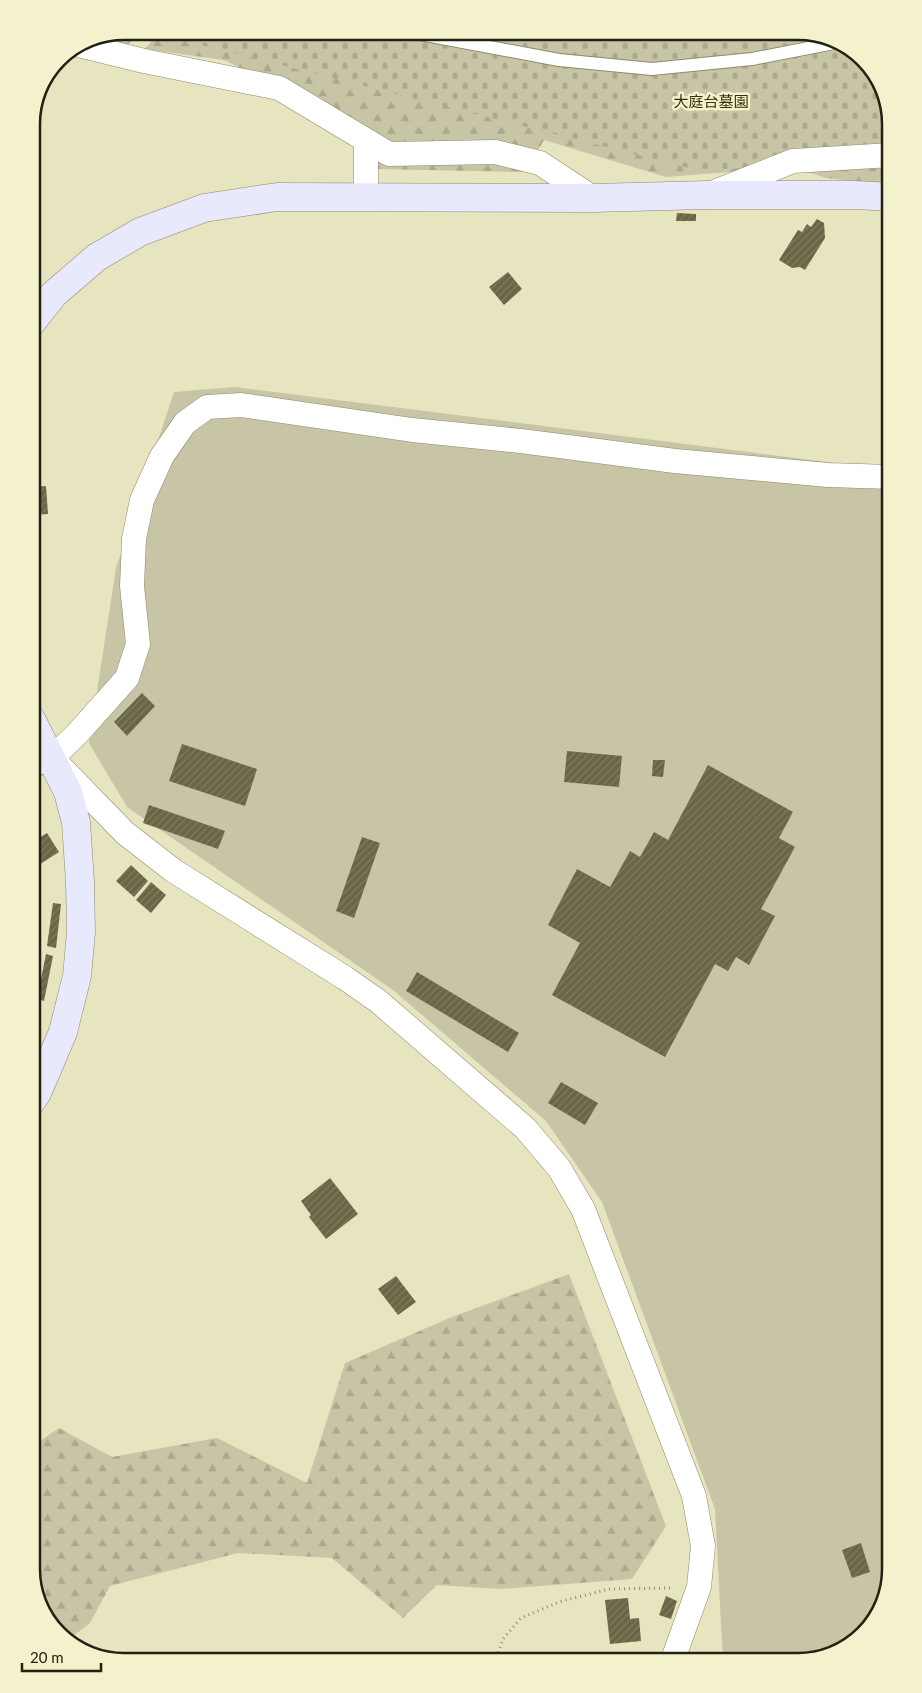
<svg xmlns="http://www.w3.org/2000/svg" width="922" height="1693" viewBox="0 0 922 1693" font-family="Lato,'Noto Sans JP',sans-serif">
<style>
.grass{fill:#c7c5a5}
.forest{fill:url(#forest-firs)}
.cemetery{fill:url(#cemetery-stones)}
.building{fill:url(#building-hatch)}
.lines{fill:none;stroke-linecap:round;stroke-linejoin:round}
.lane-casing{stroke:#8d8a69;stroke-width:14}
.street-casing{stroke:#8d8a69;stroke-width:25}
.secondary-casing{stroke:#8d8a69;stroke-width:29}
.path{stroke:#8b896f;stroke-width:3;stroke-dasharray:1 4;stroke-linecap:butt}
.lane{stroke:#fff;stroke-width:12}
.street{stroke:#fff;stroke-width:24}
.secondary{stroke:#e8e9fd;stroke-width:28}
.labels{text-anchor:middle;stroke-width:5;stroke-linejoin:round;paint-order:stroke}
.park-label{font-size:15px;fill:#343004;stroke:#f4f1cd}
.rim{fill:none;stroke:#222113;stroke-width:2.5}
</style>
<defs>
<pattern id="forest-firs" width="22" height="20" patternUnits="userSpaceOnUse" patternTransform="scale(1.25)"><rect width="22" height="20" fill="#c7c5a5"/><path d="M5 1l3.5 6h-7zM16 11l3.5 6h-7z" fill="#aba98d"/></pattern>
<pattern id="cemetery-stones" width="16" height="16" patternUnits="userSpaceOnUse" patternTransform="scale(1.25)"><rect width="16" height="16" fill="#c7c5a5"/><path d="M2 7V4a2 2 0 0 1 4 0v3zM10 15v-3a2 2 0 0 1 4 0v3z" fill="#aba98d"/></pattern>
<pattern id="building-hatch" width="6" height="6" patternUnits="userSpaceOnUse" patternTransform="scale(1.25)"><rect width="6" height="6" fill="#696646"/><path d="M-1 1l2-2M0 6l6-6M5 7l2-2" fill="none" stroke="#7e7c62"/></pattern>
</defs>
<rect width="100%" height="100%" fill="#e7e4c0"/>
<path class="grass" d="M 235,387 L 891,470 L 891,1569 L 875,1620 L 834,1655 L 798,1662 L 723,1662 L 715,1509 L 602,1202 L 546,1121 L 393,990 L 127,807 L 89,743 L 116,568 L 174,392 Z"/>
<path class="forest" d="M 124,31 L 142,31 L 126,46 L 89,38 Z
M 160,31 L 891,124 L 891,185 L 826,178 L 793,167 L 666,177 L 544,140 L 526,172 L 377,169 L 380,136 L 224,60 L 145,49 Z
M 569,1274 L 666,1526 L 632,1579 L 500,1589 L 437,1585 L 403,1618 L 332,1558 L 238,1553 L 110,1586 L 90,1623 L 68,1640 L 38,1605 L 31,1569 L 31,1447 L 59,1428 L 112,1457 L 217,1438 L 307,1483 L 345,1363 L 452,1317 Z"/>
<path class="cemetery" d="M 146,31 L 804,31 L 854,50 L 884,88 L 891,124 L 891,142 L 709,173 Z"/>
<path class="building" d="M 677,213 L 696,214 L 696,221 L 676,221 Z
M 817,219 L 824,223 L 825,238 L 805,270 L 800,267 L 792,268 L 779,260 L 798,230 L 802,232 L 807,224 L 811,227 Z
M 508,272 L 522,289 L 504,305 L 489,287 Z
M 31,430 L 41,432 L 34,478 L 31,478 Z
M 46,486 L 48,514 L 31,515 L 31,487 Z
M 142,693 L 155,706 L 127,736 L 114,722 Z
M 182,744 L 257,769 L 245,806 L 169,781 Z
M 567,751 L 622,756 L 619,787 L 564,782 Z
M 653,760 L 665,760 L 663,777 L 652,776 Z
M 708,765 L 793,812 L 779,838 L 795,847 L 761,909 L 775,916 L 749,965 L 736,957 L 728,971 L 715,964 L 665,1057 L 552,995 L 580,943 L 548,925 L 577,869 L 610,887 L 630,851 L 640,857 L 654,832 L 668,840 Z
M 149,805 L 225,831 L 218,849 L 143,823 Z
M 47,833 L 59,852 L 31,870 L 31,843 Z
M 362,837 L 380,843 L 354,918 L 336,911 Z
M 131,865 L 148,881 L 134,897 L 116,881 Z
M 151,882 L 166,895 L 151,913 L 136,900 Z
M 53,903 L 61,904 L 56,948 L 47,946 Z
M 46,954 L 53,956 L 44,1001 L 37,999 Z
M 417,972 L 519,1033 L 508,1052 L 406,991 Z
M 561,1082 L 598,1103 L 585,1125 L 548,1103 Z
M 330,1178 L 358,1214 L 326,1239 L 309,1217 L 311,1215 L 301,1201 Z
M 396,1276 L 416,1302 L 398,1315 L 378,1289 Z
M 861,1543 L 870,1572 L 852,1578 L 842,1550 Z
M 666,1596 L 677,1601 L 671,1619 L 659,1615 Z
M 628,1598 L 630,1619 L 639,1618 L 641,1641 L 610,1644 L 605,1600 Z"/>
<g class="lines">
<g class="lane-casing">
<path id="lane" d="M 404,31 L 559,60 L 652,69 L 752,59 L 834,43
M 31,775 L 52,758"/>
</g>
<g class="street-casing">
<path id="street" d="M 79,45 L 144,61 L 279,88 L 389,154 L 495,152 L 540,163 L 593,198
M 712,193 L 793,161 L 891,155
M 366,197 L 366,141
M 672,1662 L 699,1587 L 703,1546 L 694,1496 L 583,1209 L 559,1168 L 525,1128 L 378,1001 L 345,978 L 174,871 L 125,833 L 52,758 L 76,735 L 127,678 L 138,644 L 132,586 L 134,539 L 142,500 L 162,456 L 185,423 L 207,407 L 241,405 L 412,430 L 521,441 L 675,461 L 828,475 L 891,477"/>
</g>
<g class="secondary-casing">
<path id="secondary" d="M 31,323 L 54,294 L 97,257 L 140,232 L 204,208 L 277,197 L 593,198 L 706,195 L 855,195 L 891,197
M 31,1102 L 37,1093 L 63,1032 L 77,976 L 81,932 L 80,882 L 76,822 L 68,792 L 31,719"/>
</g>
<path class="path" d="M 495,1662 L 503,1639 L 521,1618 L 559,1602 L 609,1589 L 672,1588"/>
<use href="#lane" class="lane"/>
<use href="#street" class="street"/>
<use href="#secondary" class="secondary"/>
</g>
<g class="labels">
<g class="park-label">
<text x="711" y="107">大庭台墓園</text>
</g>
</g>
<path d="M0 0H922V1693H0ZM124 40H798A84 84 0 0 1 882 124V1569A84 84 0 0 1 798 1653H124A84 84 0 0 1 40 1569V124A84 84 0 0 1 124 40Z" fill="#f4f1cd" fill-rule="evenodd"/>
<path class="rim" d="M124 40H798A84 84 0 0 1 882 124V1569A84 84 0 0 1 798 1653H124A84 84 0 0 1 40 1569V124A84 84 0 0 1 124 40Z"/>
<path d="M22 1663v8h79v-8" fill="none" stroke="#222113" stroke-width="2.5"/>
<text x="30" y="1663" font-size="15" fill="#222113" stroke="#f4f1cd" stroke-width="4" paint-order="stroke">20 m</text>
</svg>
